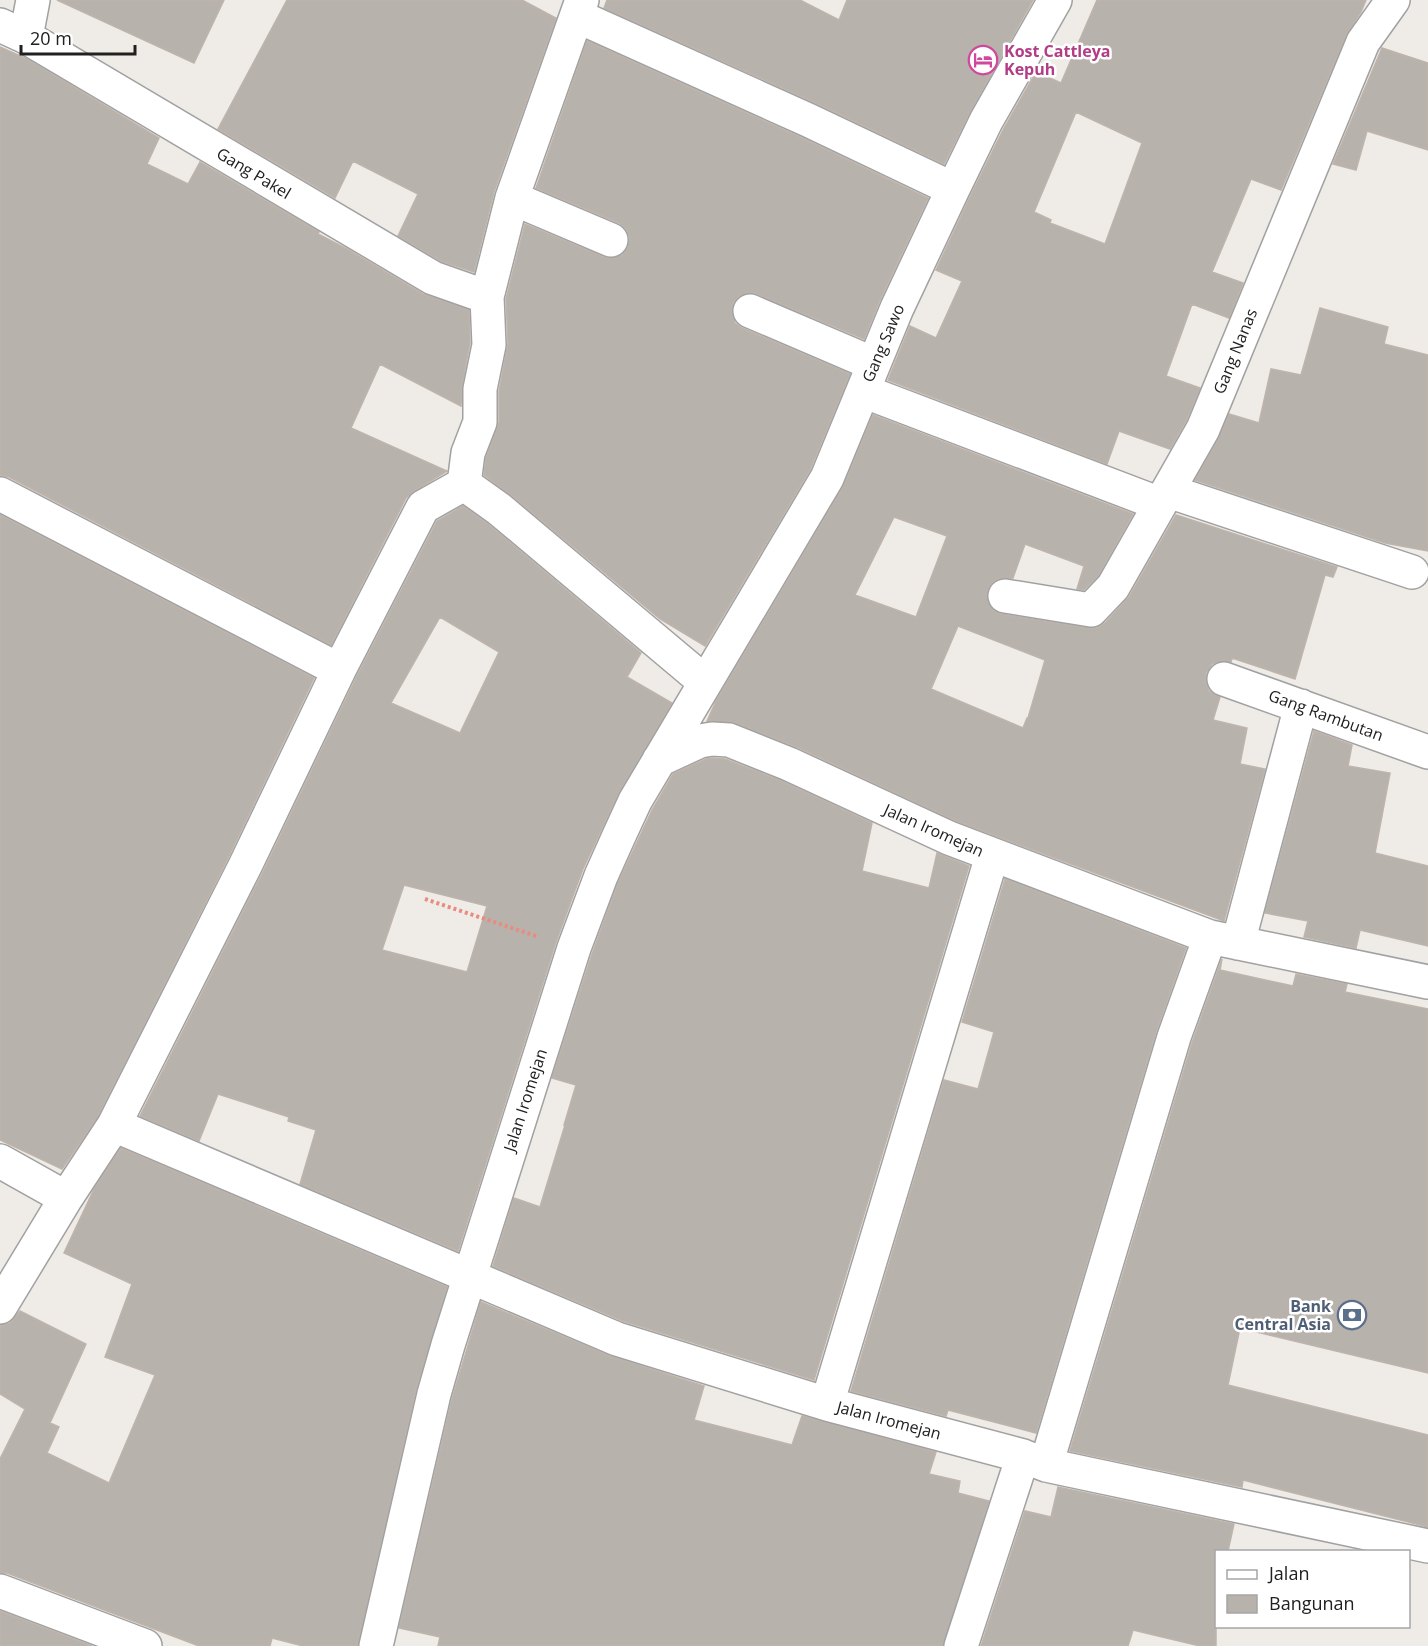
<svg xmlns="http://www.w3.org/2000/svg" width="1428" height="1646" viewBox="0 0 1428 1646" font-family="'Open Sans',sans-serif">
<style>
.building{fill:#b8b2ad;stroke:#bfb4ab;stroke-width:1.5;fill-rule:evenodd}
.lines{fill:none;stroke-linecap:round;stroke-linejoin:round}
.minor-casing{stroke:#a1a1a1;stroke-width:36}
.path{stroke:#e98b7f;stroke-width:4;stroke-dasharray:3 3;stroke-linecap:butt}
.minor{stroke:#fff;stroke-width:33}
.labels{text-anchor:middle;stroke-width:5;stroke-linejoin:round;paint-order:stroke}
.hotel-label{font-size:16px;font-weight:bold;fill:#b23c85;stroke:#fff;text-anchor:start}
.street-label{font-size:16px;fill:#202020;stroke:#fff}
.service-label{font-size:16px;font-weight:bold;fill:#4e5e75;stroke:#fff;text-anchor:end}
</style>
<rect width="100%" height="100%" fill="#efece7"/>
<path class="building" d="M 57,0 L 224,0 L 194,63 Z
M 287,0 L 522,0 L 556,18 L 494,192 L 474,272 L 441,261 L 398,236 L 418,194 L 353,161 L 335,198 L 218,129 Z
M 607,0 L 800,0 L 839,20 L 847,0 L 1033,0 L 970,112 L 944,164 L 816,103 L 604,8 Z
M 1097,0 L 1366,0 L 1361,12 L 1346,35 L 1281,190 L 1251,179 L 1212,272 L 1243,283 L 1229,318 L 1192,304 L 1166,376 L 1200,388 L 1186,421 L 1170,449 L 1119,431 L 1107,464 L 888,380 L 910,326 L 936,338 L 962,281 L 936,270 L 970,197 L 1003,130 L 1036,72 L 1061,83 ZM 1076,112 L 1142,143 L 1105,244 L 1050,223 L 1051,220 L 1034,212 Z
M 587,41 L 800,137 L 928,198 L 880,300 L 864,339 L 757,294 L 747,293 L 739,296 L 733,303 L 732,314 L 735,323 L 742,328 L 850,374 L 810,470 L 705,646 L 660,619 L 511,495 L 484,475 L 486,458 L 499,422 L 499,391 L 508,344 L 506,299 L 525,224 L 604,257 L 614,258 L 622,255 L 628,247 L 630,238 L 626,229 L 619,223 L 536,188 Z
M 0,47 L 27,59 L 159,138 L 147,164 L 188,184 L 200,162 L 319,232 L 318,234 L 347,249 L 423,294 L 469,310 L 470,343 L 462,385 L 461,406 L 380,364 L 351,428 L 447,471 L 414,491 L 406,498 L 331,645 L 9,477 L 0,475 Z
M 1382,48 L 1428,63 L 1428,150 L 1367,131 L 1356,170 L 1333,164 Z
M 1320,308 L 1388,327 L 1384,344 L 1428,355 L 1428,551 L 1385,543 L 1195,480 L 1219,438 L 1229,414 L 1259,423 L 1271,369 L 1301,375 Z
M 873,415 L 1133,514 L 1098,576 L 1084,590 L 1077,589 L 1084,566 L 1025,544 L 1013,578 L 998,579 L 991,584 L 987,592 L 988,603 L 993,610 L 1001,614 L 1088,628 L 1097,628 L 1105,623 L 1129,597 L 1176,515 L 1337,567 L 1333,577 L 1325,575 L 1295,679 L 1232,658 L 1231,662 L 1221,661 L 1212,664 L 1206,673 L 1206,683 L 1209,691 L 1220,697 L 1213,720 L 1247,728 L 1240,764 L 1265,769 L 1224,921 L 956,821 L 797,747 L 736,723 L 707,721 L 716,701 L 843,487 ZM 894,517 L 947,536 L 916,617 L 855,595 ZM 958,626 L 1045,660 L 1028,718 L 1027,718 L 1023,728 L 931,689 Z
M 463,506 L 488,524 L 641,653 L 627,677 L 672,703 L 619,792 L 583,869 L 556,942 L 458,1251 L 300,1184 L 316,1130 L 288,1121 L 289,1117 L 218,1094 L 199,1141 L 140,1116 L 262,874 L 356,678 L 437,521 ZM 440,617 L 499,652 L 460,733 L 391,703 ZM 404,885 L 487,906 L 467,972 L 382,950 Z
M 0,515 L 314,678 L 228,858 L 98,1116 L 62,1169 L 0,1140 Z
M 1314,731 L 1352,745 L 1348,766 L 1390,773 L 1375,853 L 1428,866 L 1428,946 L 1360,930 L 1356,948 L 1304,937 L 1308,921 L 1265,913 Z
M 713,758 L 725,759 L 782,781 L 872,823 L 862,871 L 929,888 L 937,853 L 969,866 L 814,1380 L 623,1321 L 493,1266 L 514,1198 L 540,1207 L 565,1125 L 564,1125 L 576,1085 L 552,1078 L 592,954 L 618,883 L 652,810 L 673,774 L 706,759 Z
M 1005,879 L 1186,948 L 1156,1032 L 1036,1433 L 948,1410 L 946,1416 L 851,1391 L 944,1080 L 978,1089 L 994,1032 L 962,1022 Z
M 1222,959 L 1220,970 L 1293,986 L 1296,974 L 1347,984 L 1345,992 L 1428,1009 L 1428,1373 L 1240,1328 L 1228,1385 L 1428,1435 L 1428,1527 L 1243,1480 L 1242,1487 L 1070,1451 L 1192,1043 Z
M 121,1148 L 447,1287 L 416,1390 L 358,1646 L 303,1646 L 272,1638 L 270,1646 L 199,1646 L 7,1573 L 0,1573 L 0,1459 L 25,1409 L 0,1394 L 0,1326 L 10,1323 L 20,1311 L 86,1344 L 50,1423 L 59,1427 L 47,1453 L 109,1483 L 155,1375 L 105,1357 L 132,1284 L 64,1253 L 94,1189 Z
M 481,1302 L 610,1356 L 704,1386 L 694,1420 L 792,1445 L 802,1416 L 936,1452 L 929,1474 L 960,1481 L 958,1493 L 989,1501 L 943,1646 L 438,1646 L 440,1637 L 399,1628 L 452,1399 Z
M 1058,1487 L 1234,1524 L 1228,1551 L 1216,1551 L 1216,1646 L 1200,1646 L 1133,1630 L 1128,1646 L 981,1646 L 1025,1511 L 1051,1517 Z
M 0,1611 L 92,1646 L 0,1646 Z"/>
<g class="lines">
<g class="minor-casing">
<path id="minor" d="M 577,16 L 808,120 L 953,189
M 0,25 L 26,37 L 433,278 L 487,297
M 26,37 L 33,0
M 512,198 L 611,240
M 750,311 L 874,364
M 863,391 L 1160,504
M 464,484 L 468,453 L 480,422 L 480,389 L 489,345 L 487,297 L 512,198 L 582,0
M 464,484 L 499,509 L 705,682
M 1168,491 L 1412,572
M 0,494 L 339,670
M 1005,596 L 1091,610 L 1113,587 L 1203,429 L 1363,42 L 1393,0
M 1224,679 L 1428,752
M 659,760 L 700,741 L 712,739 L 729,740 L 789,764 L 949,838 L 1210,937 L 1428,982
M 1238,943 L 1301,706
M 114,1125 L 617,1339 L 827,1404 L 1023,1456 L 1046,1465 L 1428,1546
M 0,1161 L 66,1198
M 0,1307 L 66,1198 L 114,1125 L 245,866 L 339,670 L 423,507 L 464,484
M 827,1404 L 992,856
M 1046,1465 L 1174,1037 L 1210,937
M 0,1591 L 145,1646
M 376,1646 L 434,1394 L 448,1345 L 574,948 L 601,876 L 618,838 L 635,801 L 827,478 L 897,308 L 953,189 L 986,121 L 1055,0
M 961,1646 L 1023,1456"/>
</g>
<path class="path" d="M 425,899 L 539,937"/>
<use href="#minor" class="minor"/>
</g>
<defs>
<g id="hotel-ring" transform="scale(1.5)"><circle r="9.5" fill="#fff" stroke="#d1479c" stroke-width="1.5"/><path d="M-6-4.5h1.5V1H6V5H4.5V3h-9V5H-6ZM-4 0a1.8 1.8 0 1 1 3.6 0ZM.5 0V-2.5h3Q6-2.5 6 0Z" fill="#d1479c"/></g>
<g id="bank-ring" transform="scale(1.5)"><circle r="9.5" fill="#fff" stroke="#5c6f8a" stroke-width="1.5"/><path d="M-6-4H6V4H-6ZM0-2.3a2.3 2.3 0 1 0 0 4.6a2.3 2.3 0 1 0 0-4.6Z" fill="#5c6f8a"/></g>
</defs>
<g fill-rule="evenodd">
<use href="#hotel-ring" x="983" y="60"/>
<use href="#bank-ring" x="1352" y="1315"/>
</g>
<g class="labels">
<g class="hotel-label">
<text x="1004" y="57">Kost Cattleya<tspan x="1004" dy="18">Kepuh</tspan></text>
</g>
<g class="street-label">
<text transform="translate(254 173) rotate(31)" y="6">Gang Pakel</text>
<text transform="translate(883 343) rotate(-67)" y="6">Gang Sawo</text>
<text transform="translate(1235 351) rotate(-68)" y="6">Gang Nanas</text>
<text transform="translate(1326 715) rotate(20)" y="6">Gang Rambutan</text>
<text transform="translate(934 830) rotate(24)" y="6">Jalan Iromejan</text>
<text transform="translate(525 1100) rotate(-72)" y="6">Jalan Iromejan</text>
<text transform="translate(889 1420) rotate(15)" y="6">Jalan Iromejan</text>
</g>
<g class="service-label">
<text x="1331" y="1312">Bank<tspan x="1331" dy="18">Central Asia</tspan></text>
</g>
</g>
<rect x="1215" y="1550" width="195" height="78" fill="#ffffff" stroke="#a6a6a6" stroke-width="1.5"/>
<rect x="1227" y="1570" width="30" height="9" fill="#ffffff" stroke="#a6a6a6" stroke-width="1.5"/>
<text x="1269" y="1580" font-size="18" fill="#202020">Jalan</text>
<rect x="1227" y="1595" width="30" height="18" fill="#b8b2ad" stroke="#a6a6a6" stroke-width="1.5"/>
<text x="1269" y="1610" font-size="18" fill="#202020">Bangunan</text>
<path d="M21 45v9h114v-9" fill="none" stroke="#202020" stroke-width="3"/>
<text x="30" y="45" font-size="18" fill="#202020" stroke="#ffffff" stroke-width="4.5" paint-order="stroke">20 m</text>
</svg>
